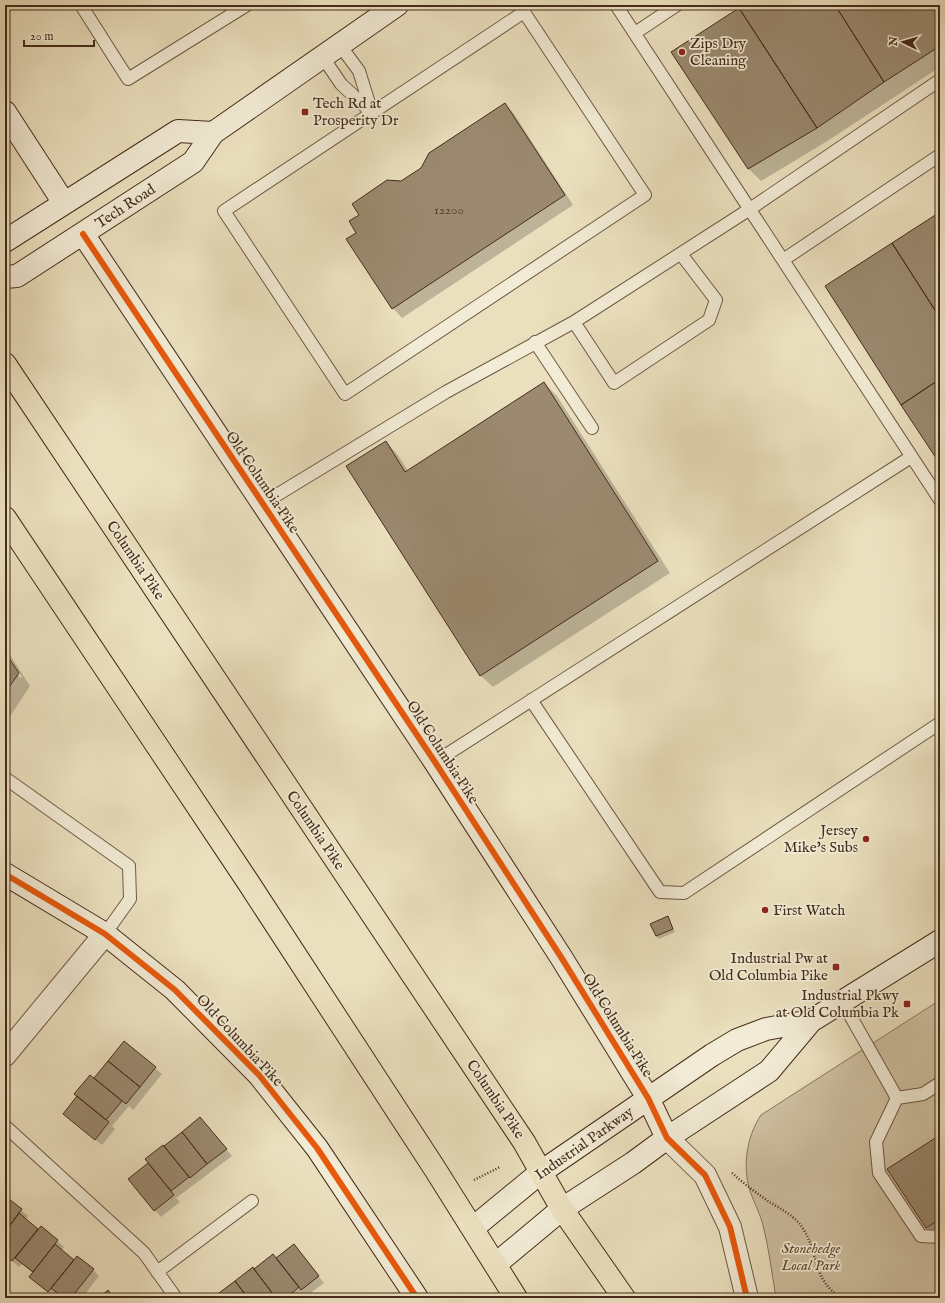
<svg xmlns="http://www.w3.org/2000/svg" width="945" height="1303" viewBox="0 0 945 1303" font-family="'IM FELL English',serif">
<style>
.green{fill:#cfc1a2;stroke:#8a765e}
.shadow{fill:#0003}
.building{fill:#9b8a70;stroke:#452c1b}
.lines{fill:none;stroke-linecap:round;stroke-linejoin:round}
.lane-casing{stroke:#6e5944;stroke-width:14}
.street-casing{stroke:#6e5944;stroke-width:24}
.secondary-casing{stroke:#452c1b;stroke-width:24}
.highway-casing{stroke:#452c1b;stroke-width:24}
.path{stroke:#452c1b;stroke-width:2.5;stroke-dasharray:1 2;stroke-linecap:butt}
.lane{stroke:#f2ebd5;stroke-width:12}
.street{stroke:#f2ebd5;stroke-width:22}
.secondary{stroke:#f2ebd5;stroke-width:22}
.highway{stroke:#ebe0be;stroke-width:22}
.cycleway-casing{stroke:#f2ebd5;stroke-width:8}
.cycleway{stroke:#e8590c;stroke-width:6}
.poi-dot{fill:#8f2418;stroke:#f2ebd5;stroke-width:1.5}
.labels{text-anchor:middle;stroke-width:3.5;stroke-linejoin:round;paint-order:stroke}
.number-label{font-size:13px;fill:#5a4430}
.poi-label{font-size:15px;fill:#452c1b;stroke:#f2ebd5;text-anchor:start}
.street-label{font-size:15px;fill:#452c1b;stroke:#f2ebd5}
.park-label{font-size:15px;font-style:italic;fill:#614a36;stroke:#f2ebd5}
</style>
<rect width="100%" height="100%" fill="#ebe0be"/>
<filter id="stains"><feTurbulence type="fractalNoise" baseFrequency=".005" numOctaves="4"/><feColorMatrix values="0 0 0 0 .2 0 0 0 0 .09 0 0 0 0 .02 0 0 0 .5 -.17"/></filter>
<radialGradient id="worn" r=".72"><stop offset=".6" stop-color="#630" stop-opacity="0"/><stop offset="1" stop-color="#630" stop-opacity=".3"/></radialGradient>
<path class="green" d="M 940,1000 L 940,1298 L 776,1298 C 772,1274 769,1249 763,1225 C 760,1213 754,1203 750,1191 C 742,1166 747,1136 761,1115 Z"/>
<path class="shadow" d="M 745,5 L 940,5 L 940,67 L 829,140 L 761,181 L 749,169 L 673,53 Z
M 505,104 L 514,114 L 573,205 L 402,318 L 393,308 L 348,240 L 358,233 L 360,215 Z
M 544,383 L 557,396 L 670,573 L 493,687 L 480,675 L 386,442 L 398,455 L 408,471 Z
M 5,647 L 30,686 L 5,724 L 5,654 L 20,678 L 22,677 L 5,650 Z
M 668,918 L 675,932 L 659,939 L 656,936 Z
M 124,1042 L 162,1074 L 133,1110 L 129,1106 L 112,1126 L 115,1129 L 102,1145 L 71,1120 L 94,1080 Z
M 200,1118 L 232,1156 L 176,1198 L 180,1202 L 161,1217 L 129,1179 L 150,1163 L 147,1159 Z
M 940,1136 L 940,1239 L 939,1240 L 927,1228 Z
M 5,1197 L 28,1216 L 25,1220 L 39,1231 L 41,1227 L 57,1241 L 64,1247 L 61,1251 L 74,1261 L 93,1270 L 99,1276 L 82,1298 L 63,1298 L 58,1294 L 55,1297 L 37,1283 L 33,1273 L 22,1264 L 19,1267 L 5,1255 Z
M 294,1245 L 324,1283 L 308,1295 L 306,1293 L 300,1298 L 218,1298 L 254,1270 L 276,1259 Z"/>
<path class="building" d="M 743,5 L 835,5 L 884,82 L 817,128 L 739,8 Z
M 835,5 L 940,5 L 940,46 L 884,82 Z
M 739,8 L 817,128 L 748,169 L 671,52 Z
M 505,103 L 565,195 L 392,309 L 346,239 L 356,233 L 349,221 L 359,215 L 352,204 L 387,180 L 401,181 L 421,168 L 429,153 Z
M 940,212 L 940,318 L 892,243 Z
M 892,243 L 940,318 L 940,379 L 901,405 L 825,286 Z
M 940,379 L 940,464 L 901,405 Z
M 544,382 L 658,561 L 480,676 L 346,466 L 386,441 L 405,472 Z
M 5,652 L 19,673 L 5,693 Z
M 668,916 L 673,929 L 656,936 L 650,924 Z
M 124,1041 L 156,1067 L 140,1087 L 108,1061 Z
M 108,1061 L 140,1087 L 126,1104 L 94,1078 Z
M 90,1075 L 122,1101 L 106,1120 L 74,1094 Z
M 77,1096 L 109,1122 L 95,1140 L 63,1114 Z
M 200,1117 L 227,1149 L 207,1164 L 182,1132 Z
M 182,1132 L 207,1164 L 190,1178 L 164,1146 Z
M 940,1135 L 940,1219 L 926,1228 L 887,1169 Z
M 163,1145 L 189,1177 L 171,1191 L 145,1159 Z
M 148,1163 L 174,1195 L 154,1211 L 128,1179 Z
M 5,1196 L 22,1209 L 5,1232 Z
M 19,1213 L 38,1229 L 12,1261 L 5,1255 L 5,1232 Z
M 41,1226 L 58,1240 L 33,1272 L 15,1258 Z
M 55,1244 L 74,1260 L 48,1292 L 29,1277 Z
M 294,1244 L 319,1276 L 301,1290 L 276,1258 Z
M 273,1254 L 299,1287 L 286,1298 L 276,1298 L 254,1269 Z
M 77,1256 L 94,1269 L 71,1298 L 64,1298 L 51,1288 Z
M 253,1267 L 254,1269 L 276,1298 L 248,1298 L 235,1281 Z
M 235,1281 L 248,1298 L 217,1298 L 215,1296 Z
M 108,1290 L 114,1298 L 99,1298 Z"/>
<g class="lines">
<g class="lane-casing">
<path id="lane" d="M 81,5 L 128,79 L 247,5
M 616,5 L 940,500
M 524,12 L 645,195 L 345,394 L 224,211 Z
M 635,33 L 677,5
M 339,44 L 359,71 L 372,113
M 322,56 L 341,84 L 371,112
M 783,260 L 940,155
M 574,322 L 614,383 L 709,320 L 716,300 L 681,254
M 535,342 L 592,428
M 262,504 L 446,392 L 574,322 L 750,209 L 940,80
M 531,700 L 660,892 L 684,893 L 940,723
M 435,762 L 911,457
M 5,778 L 129,866 L 130,899 L 105,934
M 842,1001 L 897,1098
M 897,1098 L 876,1142 L 879,1173 L 921,1236 L 940,1237
M 897,1098 L 923,1094 L 940,1083
M 5,1126 L 144,1253 L 176,1298
M 157,1272 L 252,1201"/>
</g>
<g class="street-casing">
<path id="street" d="M 5,1055 L 105,934
M 667,1138 L 705,1175 L 730,1227 L 747,1298"/>
</g>
<g class="secondary-casing">
<path id="secondary" d="M 5,112 L 64,203
M 83,234 L 435,762 L 561,957 L 648,1098 L 667,1138
M 5,241 L 178,131 L 213,133
M 5,277 L 17,276 L 193,162 L 213,133 L 397,5
M 5,874 L 105,934 L 175,990 L 259,1075 L 317,1148 L 417,1298
M 473,1228 L 541,1172 L 712,1055 L 737,1040 L 766,1029 L 811,1021
M 496,1264 L 562,1209 L 633,1163 L 667,1138 L 769,1071 L 811,1021 L 940,941"/>
</g>
<g class="highway-casing">
<path id="highway" d="M 5,364 L 524,1142 L 562,1209 L 624,1298
M 5,518 L 248,882 L 435,1169 L 516,1298"/>
</g>
<path class="path" d="M 732,1173 C 743,1183 755,1192 768,1201 C 779,1208 795,1216 802,1227 C 819,1252 811,1278 841,1298
M 474,1180 L 500,1167"/>
<use href="#lane" class="lane"/>
<use href="#street" class="street"/>
<use href="#secondary" class="secondary"/>
<use href="#highway" class="highway"/>
<g class="cycleway-casing">
<path id="cycleway" d="M 83,234 L 435,762 L 561,957 L 648,1098 L 667,1138 L 705,1175 L 730,1227 L 747,1298
M 5,874 L 105,934 L 175,990 L 259,1075 L 317,1148 L 417,1298"/>
</g>
<use href="#cycleway" class="cycleway"/>
</g>
<g class="poi-dot">
<circle cx="682" cy="52" r="4"/>
<rect x="301" y="108" width="8" height="8" rx="2"/>
<circle cx="866" cy="839" r="4"/>
<circle cx="765" cy="910" r="4"/>
<rect x="832" y="963" width="8" height="8" rx="2"/>
<rect x="903" y="1000" width="8" height="8" rx="2"/>
</g>
<g class="labels">
<g class="number-label">
<text x="449" y="214">12200</text>
</g>
<g class="poi-label">
<text x="690" y="48">Zips Dry<tspan x="690" dy="17">Cleaning</tspan></text>
<text x="313" y="108">Tech Rd at<tspan x="313" dy="17">Prosperity Dr</tspan></text>
<text x="858" y="835" text-anchor="end">Jersey<tspan x="858" dy="17">Mike's Subs</tspan></text>
<text x="773" y="915">First Watch</text>
<text x="828" y="963" text-anchor="end">Industrial Pw at<tspan x="828" dy="17">Old Columbia Pike</tspan></text>
<text x="899" y="1000" text-anchor="end">Industrial Pkwy<tspan x="899" dy="17">at Old Columbia Pk</tspan></text>
</g>
<g class="street-label">
<text transform="translate(125 206) rotate(-33)" y="5">Tech Road</text>
<text transform="translate(263 482) rotate(56)" y="5">Old Columbia Pike</text>
<text transform="translate(136 560) rotate(56)" y="5">Columbia Pike</text>
<text transform="translate(443 752) rotate(57)" y="5">Old Columbia Pike</text>
<text transform="translate(316 830) rotate(56)" y="5">Columbia Pike</text>
<text transform="translate(618 1025) rotate(58)" y="5">Old Columbia Pike</text>
<text transform="translate(240 1040) rotate(47)" y="5">Old Columbia Pike</text>
<text transform="translate(496 1099) rotate(56)" y="5">Columbia Pike</text>
<text transform="translate(584 1143) rotate(-35)" y="5">Industrial Parkway</text>
</g>
<g class="park-label">
<text x="811" y="1253">Stonehedge<tspan x="811" dy="17">Local Park</tspan></text>
</g>
</g>
<rect width="945" height="1303" fill="none" stroke="#ebe0be" stroke-width="20"/>
<rect x="6" y="6" width="933" height="1291" fill="none" stroke="#452c1b" stroke-width="2"/>
<rect x="10" y="10" width="925" height="1283" fill="none" stroke="#452c1b"/>
<g transform="translate(903 42) rotate(275)" stroke="#f2ebd5" stroke-width="3" paint-order="stroke">
<path d="M0-3L7 15L0 10L-7 15Z" fill="#452c1b"/>
<text y="-6" font-size="11" font-weight="bold" text-anchor="middle" fill="#452c1b">N</text>
</g>
<path d="M24 40v6h70v-6" fill="none" stroke="#452c1b" stroke-width="2"/>
<text x="30" y="40" font-size="12" fill="#452c1b" stroke="#f2ebd5" stroke-width="3" paint-order="stroke">20 m</text>
<rect width="100%" height="100%" filter="url(#stains)"/>
<rect width="100%" height="100%" fill="url(#worn)"/>
</svg>
